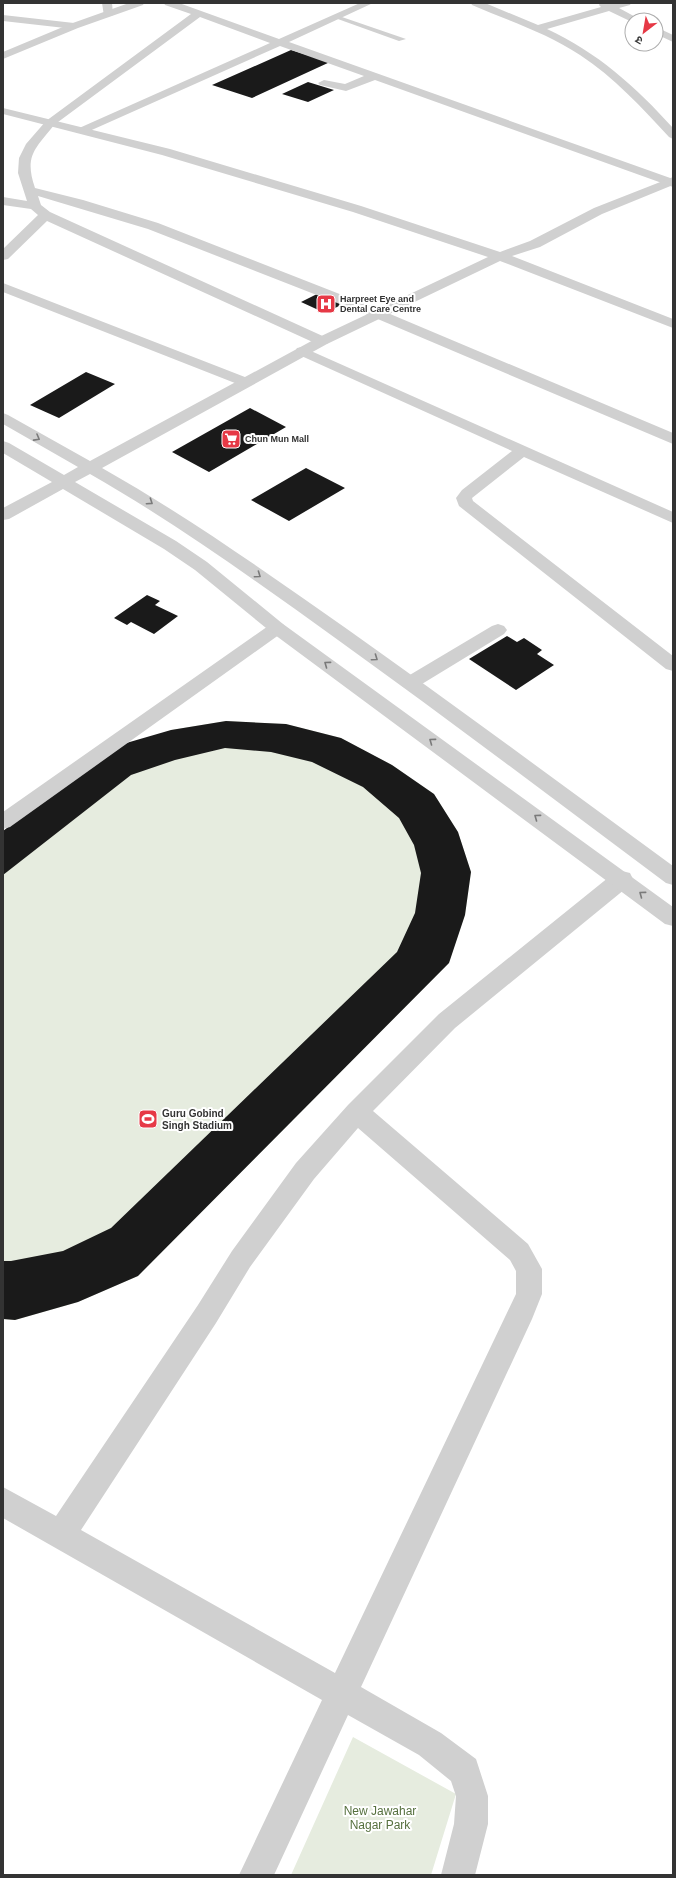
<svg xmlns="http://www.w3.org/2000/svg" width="676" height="1878" viewBox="0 0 676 1878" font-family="Helvetica,'Noto Sans Devanagari',sans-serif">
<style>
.green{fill:#e6ecdf}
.building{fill:#1a1a1a}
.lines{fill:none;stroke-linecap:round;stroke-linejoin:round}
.service{fill:#d0d0d0;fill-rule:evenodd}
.minor{fill:#d0d0d0;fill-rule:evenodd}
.tertiary{fill:#d0d0d0;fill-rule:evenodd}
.oneway{stroke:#7a7a7a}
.labels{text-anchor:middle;stroke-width:4;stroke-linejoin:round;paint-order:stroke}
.far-poi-label{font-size:9px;font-weight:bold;fill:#333;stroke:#fff;text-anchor:start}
.poi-label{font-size:10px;font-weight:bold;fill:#333;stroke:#fff;text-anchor:start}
.near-park-label{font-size:12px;fill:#56703f;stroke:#fff}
</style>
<rect width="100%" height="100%" fill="#fff"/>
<path class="green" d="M 226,721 L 286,724 L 341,738 L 392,765 L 434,794 L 458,832 L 471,872 L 465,915 L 449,963 L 138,1276 L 78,1302 L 15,1320 L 3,1319 L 3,831 L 171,730 Z
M 353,1737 L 456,1794 L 431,1875 L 291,1875 Z"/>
<path class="building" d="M 291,50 L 330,62 L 252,98 L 212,85 Z
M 308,82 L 334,90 L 308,102 L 282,94 Z
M 321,292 L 345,303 L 325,313 L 301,302 Z
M 86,372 L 115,384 L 59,418 L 30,405 Z
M 250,408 L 286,427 L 209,472 L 172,452 Z
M 306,468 L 345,488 L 289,521 L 251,500 Z
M 147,595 L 160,601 L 155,605 L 178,616 L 154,634 L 131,622 L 127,625 L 114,618 Z
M 507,636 L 517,642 L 524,638 L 542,650 L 537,654 L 554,665 L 516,690 L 469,659 Z
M 226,721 L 286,724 L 341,738 L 392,765 L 434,794 L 458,832 L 471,872 L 465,915 L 449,963 L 138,1276 L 78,1302 L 15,1320 L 3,1319 L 3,1261 L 11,1261 L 63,1251 L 111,1228 L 397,952 L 415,913 L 421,873 L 414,845 L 399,818 L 363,787 L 312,762 L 271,752 L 225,748 L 175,760 L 131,775 L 3,875 L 3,831 L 116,746 L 171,730 Z"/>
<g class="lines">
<path class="service" d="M 335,16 L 339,16 L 406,39 L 399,41 L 335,18 Z"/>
<path class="minor" d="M 102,3 L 112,3 L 113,14 L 112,16 L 104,16 Z
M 164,3 L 179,3 L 279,39 L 360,3 L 373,3 L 289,42 L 673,179 L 673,187 L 375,80 L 346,91 L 320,85 L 318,83 L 324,80 L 345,84 L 364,76 L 280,46 L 85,133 L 77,133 L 75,131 L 77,129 L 270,43 L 200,17 L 54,125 C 35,149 24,156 35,188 L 83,200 L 158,223 L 383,311 L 673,433 L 673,444 L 373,317 L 148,229 L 38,196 L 41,205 L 50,212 L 327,338 L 329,341 L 327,344 L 317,344 L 47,221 L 8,259 L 3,260 L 3,249 L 38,215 L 31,209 L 3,205 L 3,197 L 27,201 L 18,173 L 19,158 L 26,144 L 46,121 L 191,14 L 165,5 Z
M 471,3 L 485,3 L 538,25 L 601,7 L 599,5 L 600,3 L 631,3 L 630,5 L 619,8 L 641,20 L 632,20 L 632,22 L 609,11 L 547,29 C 597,52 636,87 673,128 L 673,139 L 669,137 C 642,108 614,77 580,55 C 547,33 509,21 472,5 Z
M 3,15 L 74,23 L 79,26 L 74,29 L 3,21 Z
M 656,27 L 673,35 L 673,42 L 656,34 Z
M 3,283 L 250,379 L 252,382 L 250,385 L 240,385 L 3,292 Z
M 302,347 L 673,512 L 673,523 L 524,457 L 472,498 L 473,501 L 673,656 L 673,671 L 666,669 L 459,506 L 456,498 L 462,490 L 512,451 L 297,354 L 295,351 L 297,348 Z
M 277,622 L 283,624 L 286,628 L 283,632 L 10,827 L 3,829 L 3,812 L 271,624 Z
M 498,624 L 504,626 L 507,630 L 504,634 L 417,687 L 410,689 L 403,687 L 401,683 L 403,679 L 492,626 Z
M 622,871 L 630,873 L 633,879 L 630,885 L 455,1028 L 373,1111 L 528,1244 L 542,1269 L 542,1294 L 532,1319 L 361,1687 L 441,1733 L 476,1759 L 488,1796 L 488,1824 L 475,1875 L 441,1875 L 454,1824 L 456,1796 L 451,1781 L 419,1755 L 348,1715 L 274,1875 L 239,1875 L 322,1700 L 3,1518 L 3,1487 L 56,1516 L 198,1305 L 232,1251 L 296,1163 L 348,1105 L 439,1014 L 614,873 ZM 358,1128 L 510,1260 L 516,1271 L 516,1294 L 335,1673 L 81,1530 L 216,1323 L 250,1267 L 314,1179 Z"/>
<path class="tertiary" d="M 129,3 L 144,3 L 143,5 L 78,28 L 3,59 L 3,52 L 70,24 Z
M 3,108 L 170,149 L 361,206 L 500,252 L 530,241 L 594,208 L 673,177 L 673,185 L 602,214 L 540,247 L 512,256 L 673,319 L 673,328 L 500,261 L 327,344 L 102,468 C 187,516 267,573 347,629 C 457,707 565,787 673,866 L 673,885 L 666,883 C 556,801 448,719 338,640 C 257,582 176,523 90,474 L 75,482 L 176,541 L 207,562 L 283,624 L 673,907 L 673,926 L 665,924 L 271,632 L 195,570 L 164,549 L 63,489 L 9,519 L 3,520 L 3,508 L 52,482 L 3,453 L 3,441 L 9,443 L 64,475 L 78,467 L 3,424 L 3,413 L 8,415 L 90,461 L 317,338 L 488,257 L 353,212 L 162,155 L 3,114 Z"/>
</g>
<defs><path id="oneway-chevron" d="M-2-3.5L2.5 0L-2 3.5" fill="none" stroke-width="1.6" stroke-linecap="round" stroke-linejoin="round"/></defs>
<g class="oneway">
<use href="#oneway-chevron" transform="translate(37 438) rotate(29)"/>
<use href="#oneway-chevron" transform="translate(150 502) rotate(34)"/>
<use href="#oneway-chevron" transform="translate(258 575) rotate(35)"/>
<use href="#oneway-chevron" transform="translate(375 658) rotate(35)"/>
<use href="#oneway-chevron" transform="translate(327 664) rotate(-144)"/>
<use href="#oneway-chevron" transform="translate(432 741) rotate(-144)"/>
<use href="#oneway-chevron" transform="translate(537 817) rotate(-144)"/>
<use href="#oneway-chevron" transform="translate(642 894) rotate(-143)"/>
</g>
<defs>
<g id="hospital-square" transform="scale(1)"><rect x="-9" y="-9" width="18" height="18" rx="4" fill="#e63946" stroke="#fff"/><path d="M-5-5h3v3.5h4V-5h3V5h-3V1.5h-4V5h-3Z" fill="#fff"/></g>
<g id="supermarket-square" transform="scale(1)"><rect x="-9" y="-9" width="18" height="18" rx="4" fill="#e63946" stroke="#fff"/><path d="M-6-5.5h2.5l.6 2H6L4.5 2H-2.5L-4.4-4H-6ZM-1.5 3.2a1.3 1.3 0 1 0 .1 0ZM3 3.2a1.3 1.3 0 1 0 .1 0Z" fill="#fff"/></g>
<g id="stadium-square" transform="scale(1)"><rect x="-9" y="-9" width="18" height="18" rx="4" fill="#e63946" stroke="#fff"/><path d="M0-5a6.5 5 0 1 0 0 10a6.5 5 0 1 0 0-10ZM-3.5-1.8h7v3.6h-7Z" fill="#fff"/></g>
</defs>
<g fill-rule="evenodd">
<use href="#hospital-square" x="326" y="304"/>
<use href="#supermarket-square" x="231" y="439"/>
<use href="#stadium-square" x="148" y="1119"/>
</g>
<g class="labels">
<g class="far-poi-label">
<text x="340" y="302">Harpreet Eye and<tspan x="340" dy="10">Dental Care Centre</tspan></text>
<text x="245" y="442">Chun Mun Mall</text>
</g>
<g class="poi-label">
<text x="162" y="1117">Guru Gobind<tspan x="162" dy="12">Singh Stadium</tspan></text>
</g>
<g class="near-park-label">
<text x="380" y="1815">New Jawahar<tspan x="380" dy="14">Nagar Park</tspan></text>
</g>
</g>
<rect width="676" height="1878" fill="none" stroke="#333333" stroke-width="8"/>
<g transform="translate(644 32) rotate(211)"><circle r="19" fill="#ffffff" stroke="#adadad"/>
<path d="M0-3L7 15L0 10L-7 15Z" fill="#e63946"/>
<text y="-6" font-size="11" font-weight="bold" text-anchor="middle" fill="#333333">उ</text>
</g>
</svg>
